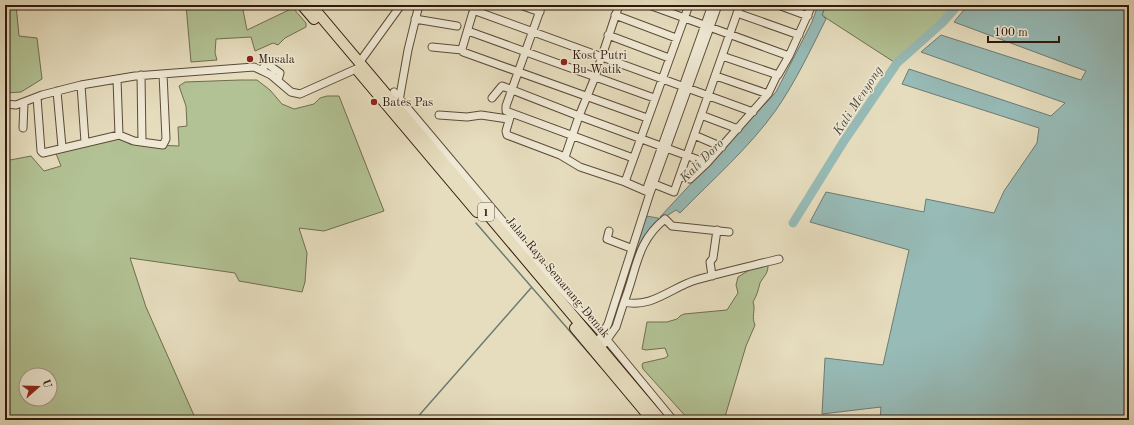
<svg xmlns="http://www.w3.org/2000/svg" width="1134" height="425" viewBox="0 0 1134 425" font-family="'Old Standard TT',serif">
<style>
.green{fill:#b2c294;stroke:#706e50;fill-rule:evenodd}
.water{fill:#97bbb7;stroke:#6d7b73}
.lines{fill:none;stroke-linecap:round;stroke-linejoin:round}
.stream{stroke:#6d7b73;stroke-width:1.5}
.river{stroke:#97bbb7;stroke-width:9}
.minor-casing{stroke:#5d4b38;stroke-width:9}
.highway-casing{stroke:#2f1a0c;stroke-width:12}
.minor{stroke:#efe9d5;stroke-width:7}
.highway{stroke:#e6ddbe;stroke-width:10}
.poi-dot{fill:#8f2418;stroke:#efe9d5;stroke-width:1.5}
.labels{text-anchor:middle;stroke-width:3;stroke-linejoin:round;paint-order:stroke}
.shield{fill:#efe9d5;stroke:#695848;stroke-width:1}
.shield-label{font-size:11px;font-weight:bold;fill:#2f1a0c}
.poi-label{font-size:12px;fill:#2f1a0c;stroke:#efe9d5;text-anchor:start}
.street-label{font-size:12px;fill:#2f1a0c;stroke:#efe9d5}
.water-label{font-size:13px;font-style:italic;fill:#4e4a3f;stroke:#efe9d5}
</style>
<rect width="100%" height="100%" fill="#e6ddbe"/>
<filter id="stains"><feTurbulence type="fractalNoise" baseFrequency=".005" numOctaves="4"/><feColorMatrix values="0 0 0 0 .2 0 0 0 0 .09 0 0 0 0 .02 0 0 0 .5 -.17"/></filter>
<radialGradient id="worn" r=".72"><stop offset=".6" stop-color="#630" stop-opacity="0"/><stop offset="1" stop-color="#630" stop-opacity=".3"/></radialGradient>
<path class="green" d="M 5,5 L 16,5 L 19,36 L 37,38 L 42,79 L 21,92 L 5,93 Z
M 186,5 L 242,5 L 247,30 L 293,8 L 306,23 L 306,27 L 285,38 L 278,45 L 273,43 L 255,51 L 251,37 L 216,39 L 215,53 L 217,60 L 191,62 Z
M 826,5 L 954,5 L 941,20 L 894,62 L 826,18 L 822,15 Z
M 240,80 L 257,80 L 270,90 L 282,104 L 294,109 L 314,104 L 320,98 L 327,96 L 339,96 L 384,211 L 324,231 L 299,228 L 307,253 L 305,282 L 302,292 L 239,281 L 235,273 L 130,258 L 146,307 L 196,420 L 5,420 L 5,161 L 31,156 L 44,171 L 61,166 L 55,151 L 113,139 L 121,139 L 130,144 L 179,146 L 178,127 L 187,126 L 186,106 L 179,86 L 185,82 ZM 26,375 L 50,375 L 50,399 L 26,399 Z
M 766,265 L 768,266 C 768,274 763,277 760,283 C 758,291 757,295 753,302 C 756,310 751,317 755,325 L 746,346 L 724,420 L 689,420 L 643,369 L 642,365 L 643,363 L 665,358 L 668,356 L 665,348 L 646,350 L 642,349 L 647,322 L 667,322 L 677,319 L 680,316 L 684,314 L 727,310 L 738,293 L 736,285 L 738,277 L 751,269 Z"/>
<path class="water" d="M 818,5 L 826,5 L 822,15 L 826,19 C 811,49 796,81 776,110 C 749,148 712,180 680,213 L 676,210 L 662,219 L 660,217 L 776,92 L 812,22 Z
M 968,5 L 1129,5 L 1129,420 L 880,420 L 881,407 L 822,414 L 825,358 L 883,365 L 909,250 L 810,222 L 826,192 L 924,212 L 926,199 L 994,213 L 1004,191 L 1037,143 L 1039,128 L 902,84 L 909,69 L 1051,116 L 1065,103 L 921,52 L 941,35 L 1081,80 L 1086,71 L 954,22 Z
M 646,216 L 658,218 L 661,220 L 651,230 L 612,333 L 605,335 L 617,308 Z"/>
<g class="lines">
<path class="stream" d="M 476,223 L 600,366
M 415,420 L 531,288"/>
<path class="river" d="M 793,223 L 842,144 L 897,63 L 942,23 L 958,5"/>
<g class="minor-casing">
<path id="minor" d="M 475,5 L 462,49 L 463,52 L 647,118
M 520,5 L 540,12
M 542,5 L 506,106 L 506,111 L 633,158
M 619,5 L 595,77 L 579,116 L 707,163 L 768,94 L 716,76
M 649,5 L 789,56
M 778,5 L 808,16
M 473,10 L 753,112
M 737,13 L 799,35
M 615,15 L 676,38
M 415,19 L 457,26
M 468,31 L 654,98
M 608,35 L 669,58
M 432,47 L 462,50
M 722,56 L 778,75 L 789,56 L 812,5
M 359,63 L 401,5
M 262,70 L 266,63 L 280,73 L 278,80
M 141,75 L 142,141
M 117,79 L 119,135
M 81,85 L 85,142
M 57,91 L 62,147
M 394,92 L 549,276 L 603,335 L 673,420
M 768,94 L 777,75
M 37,97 L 41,151 L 43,153 L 119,135 L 134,141 L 163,145 L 166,139 L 163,74
M 492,98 L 502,86 L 579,116 L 565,157
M 399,101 L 408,50 L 419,5
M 5,104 L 16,105 L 42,95 L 81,85 L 135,76 L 254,67 L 271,75 L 291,92 L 300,94 L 356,69
M 511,114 L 506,131 L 507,135 L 560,155 L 580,167 L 625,182 L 689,5
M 439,115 L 467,117 L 481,115 L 508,119
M 701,115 L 738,129
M 23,128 L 24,103
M 694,135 L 722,147
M 680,177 L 690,179 L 707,163
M 625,182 L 648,192
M 654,184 L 674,192 L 740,5
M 646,191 L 712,5
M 609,231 L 607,239 L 628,247
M 712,276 L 710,262 L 713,258 L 717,230
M 624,302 C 637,270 636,242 665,219 L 672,226 L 729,232
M 600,338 L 608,324 L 650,193 L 718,5
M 601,348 L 616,327 L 624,302 C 651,309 672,287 696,280 C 723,272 751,266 779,259"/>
</g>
<g class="highway-casing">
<path id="highway" d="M 302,5 L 314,19
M 311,5 L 661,420
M 358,71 L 477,212
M 575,328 L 652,420"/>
</g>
<use href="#minor" class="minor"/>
<use href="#highway" class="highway"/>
</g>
<g class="poi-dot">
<circle cx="250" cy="59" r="4"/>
<circle cx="564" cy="62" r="4"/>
<circle cx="374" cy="102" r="4"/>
</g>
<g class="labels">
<rect class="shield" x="478" y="203" width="16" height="18" rx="3"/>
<g class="shield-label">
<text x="486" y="216">1</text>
</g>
<g class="poi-label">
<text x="572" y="59">Kost Putri<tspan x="572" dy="14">Bu Watik</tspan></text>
<text x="258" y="63">Musala</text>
<text x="382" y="106">Bates Pas</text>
</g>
<g class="street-label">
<text transform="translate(558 277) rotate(50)" y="4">Jalan Raya Semarang-Demak</text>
</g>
<g class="water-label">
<text transform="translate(857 100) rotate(-57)" y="5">Kali Menyong</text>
<text transform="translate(701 160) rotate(-45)" y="5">Kali Doro</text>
</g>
</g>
<rect width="1134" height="425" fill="none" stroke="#e6ddbe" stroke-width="20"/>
<rect x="6" y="6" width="1122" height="413" fill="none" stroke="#2f1a0c" stroke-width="2"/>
<rect x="10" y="10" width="1114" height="405" fill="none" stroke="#2f1a0c"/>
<g transform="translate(38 387) rotate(70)"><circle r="19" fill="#efe9d5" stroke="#a29685"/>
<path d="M0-3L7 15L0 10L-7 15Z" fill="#8f2418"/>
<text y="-6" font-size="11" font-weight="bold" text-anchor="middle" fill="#2f1a0c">U</text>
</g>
<path d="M988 36v6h71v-6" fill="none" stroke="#2f1a0c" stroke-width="2"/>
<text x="994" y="36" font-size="12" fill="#2f1a0c" stroke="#efe9d5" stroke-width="3" paint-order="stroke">100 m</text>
<rect width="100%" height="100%" filter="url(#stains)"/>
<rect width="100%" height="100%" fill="url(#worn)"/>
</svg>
